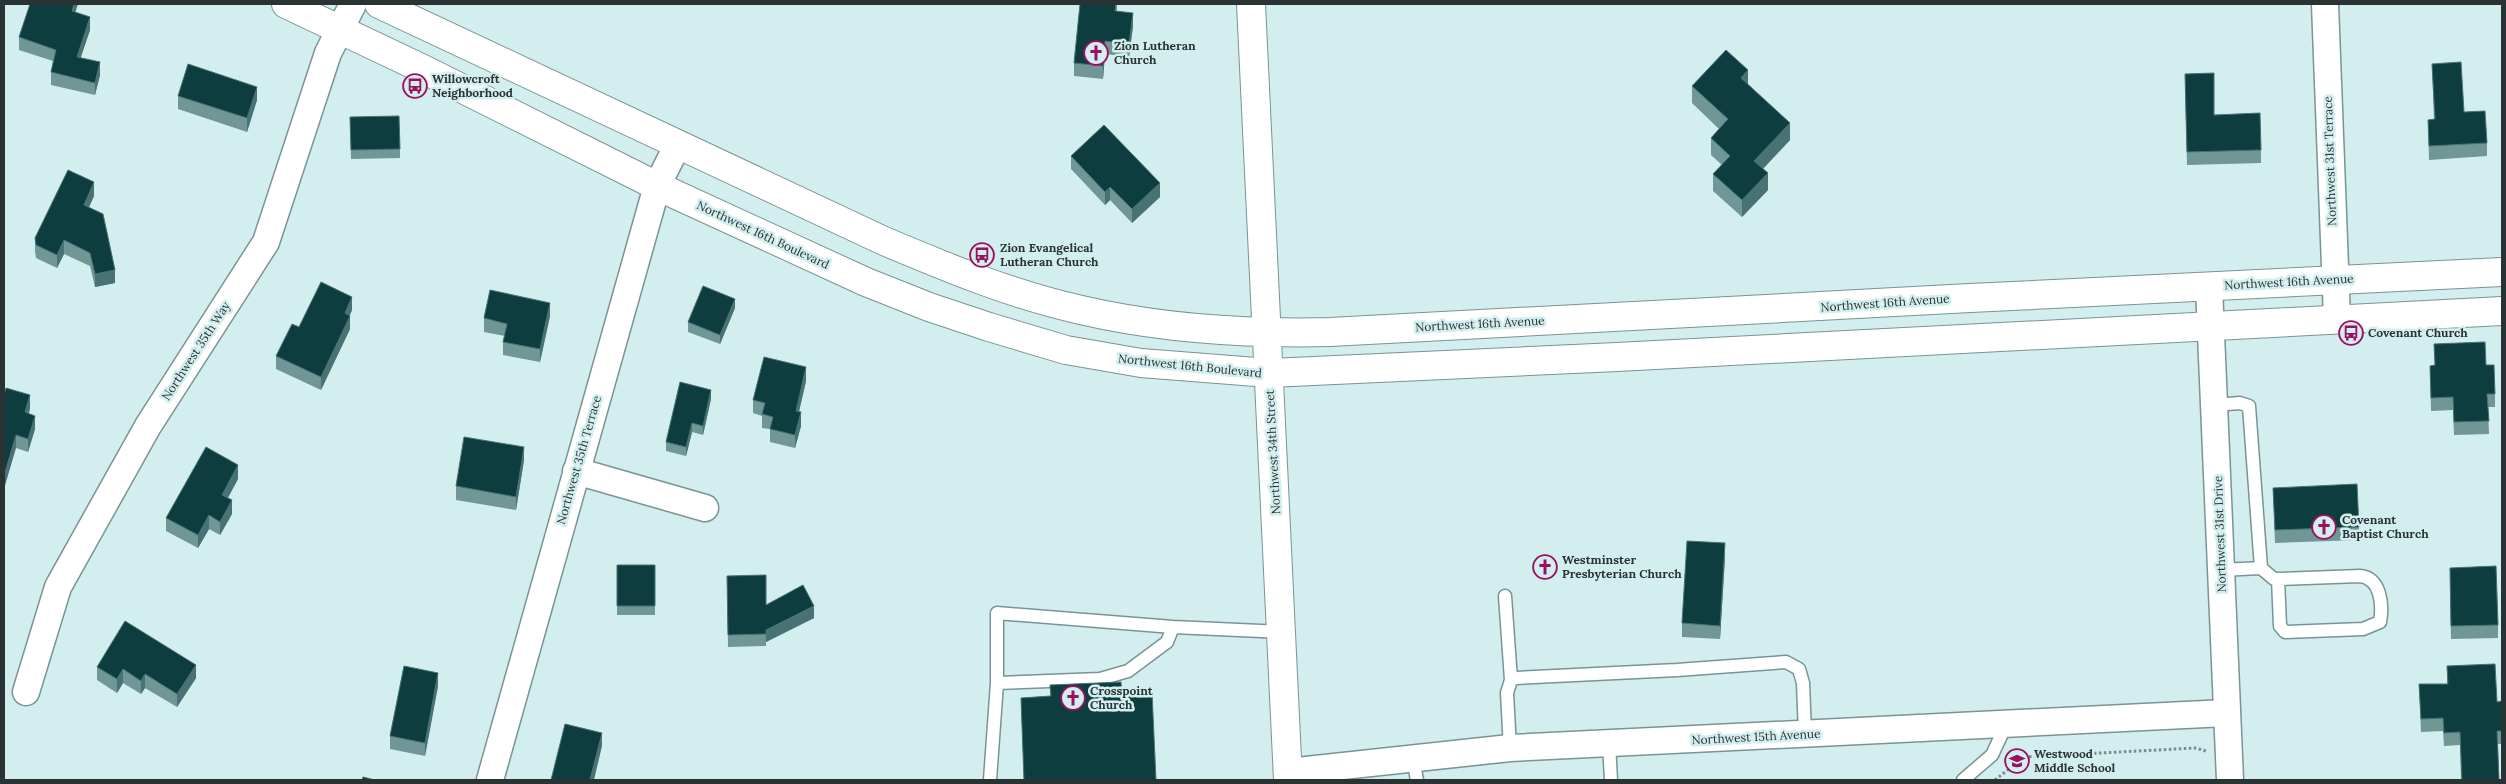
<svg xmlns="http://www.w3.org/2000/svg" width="2506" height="784" viewBox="0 0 2506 784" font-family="Lora,serif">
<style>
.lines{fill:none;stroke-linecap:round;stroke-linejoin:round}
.lane-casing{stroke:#7a9394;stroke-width:15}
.street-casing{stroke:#7a9394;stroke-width:29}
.secondary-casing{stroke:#7a9394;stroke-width:30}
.path{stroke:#7a8c8c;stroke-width:3;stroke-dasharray:2.5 2.5;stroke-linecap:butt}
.lane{stroke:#fff;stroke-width:12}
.street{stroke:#fff;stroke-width:26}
.secondary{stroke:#fff;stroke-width:28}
.wall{fill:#709696}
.shaded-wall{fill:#487274}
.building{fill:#0d3d3f;stroke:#487274}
.labels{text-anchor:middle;stroke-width:5;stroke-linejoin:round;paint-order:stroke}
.poi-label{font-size:12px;font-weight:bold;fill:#293333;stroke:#d3eeee;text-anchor:start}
.street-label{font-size:12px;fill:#293333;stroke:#d3eeee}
</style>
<rect width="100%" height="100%" fill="#d3eeee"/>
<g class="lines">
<g class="lane-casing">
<path id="lane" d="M 2214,405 L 2240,403 L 2249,406 L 2261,568
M 2221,570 L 2261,568 L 2274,579 L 2278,579 L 2360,576 C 2381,578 2383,605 2380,622 L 2363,629 L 2285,632 L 2280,626 L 2278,579
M 1505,596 L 1511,680
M 1173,627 L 1167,642 L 1128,671 L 1100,679 L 997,683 L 997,613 L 1173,627 L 1281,632
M 1609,744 L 1611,780
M 1510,748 L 1507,693 L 1511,680 L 1516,678 L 1677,670 L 1786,662 L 1799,669 L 1803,683 L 1805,734
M 1413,759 L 1417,780
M 990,780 L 997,683
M 1963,780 L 1992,755 L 2006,725"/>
</g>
<g class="street-casing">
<path id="street" d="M 2325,4 L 2337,319
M 2209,287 L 2230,780
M 576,471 L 705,508
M 26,692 L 58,587 L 148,426 L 266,242 L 328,53 L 353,4
M 1288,772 L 1510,748 L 2226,713
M 490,780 L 657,186 L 678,144"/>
</g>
<g class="secondary-casing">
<path id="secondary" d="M 286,4 L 423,69 L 657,186 L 866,282 L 929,307 L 989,327 L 1066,350 L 1141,363 L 1269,373 L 1617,357 L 2502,311
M 379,4 L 884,241 C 948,268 1013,295 1081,310 C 1163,329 1246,334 1330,332 C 1721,311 2111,290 2502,272
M 1251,4 L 1288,780"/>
</g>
<path class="path" d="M 2024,757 L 2195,748 L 2206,751
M 1995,780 L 2024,757 L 2009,754"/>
<use href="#lane" class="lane"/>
<use href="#street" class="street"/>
<use href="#secondary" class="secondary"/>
</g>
<path class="wall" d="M 1117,4 L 1117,11 L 1133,26 L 1129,57 L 1105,54 L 1103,79 L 1074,76 L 1074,63 Z
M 75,12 L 90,30 L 80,58 L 100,75 L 95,95 L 51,85 L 51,72 L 53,61 L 19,50 L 19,37 Z
M 2432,64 L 2464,112 L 2487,143 L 2487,156 L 2429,160 L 2428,120 L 2434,119 Z
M 1748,84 L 1790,140 L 1763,169 L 1768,190 L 1742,217 L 1713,191 L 1713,174 L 1722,165 L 1711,155 L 1711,138 L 1719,129 L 1692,103 L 1692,86 Z
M 2185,87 L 2214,115 L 2261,150 L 2261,163 L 2187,165 Z
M 178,96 L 257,100 L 247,132 L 178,109 Z
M 350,117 L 400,149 L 400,158 L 351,159 Z
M 1071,156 L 1160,197 L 1132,223 L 1110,200 L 1105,205 L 1071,169 Z
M 94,196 L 89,207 L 115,283 L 95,287 L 90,266 L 64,254 L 57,268 L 36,258 L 35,251 L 35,238 Z
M 735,308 L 720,344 L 688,332 L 688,322 Z
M 352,310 L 350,315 L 350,329 L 321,390 L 276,369 L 276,356 L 299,327 Z
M 550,316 L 540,362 L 503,355 L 503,342 L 505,336 L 484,332 L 484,318 Z
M 2434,344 L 2486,365 L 2495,394 L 2495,407 L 2488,407 L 2489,434 L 2454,435 L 2453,410 L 2431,411 L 2430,366 L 2435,365 Z
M 806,381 L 799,412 L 801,426 L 795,448 L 770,442 L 770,429 L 762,428 L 762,416 L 753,413 L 753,400 Z
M 4,395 L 30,408 L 29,414 L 35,429 L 28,452 L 16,448 Z
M 711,399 L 703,435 L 692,432 L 686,456 L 666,451 L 666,442 Z
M 524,460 L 516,510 L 456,500 L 456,486 Z
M 238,479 L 228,498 L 232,514 L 220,535 L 209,529 L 198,548 L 166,531 L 166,518 Z
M 2273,488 L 2359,527 L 2359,540 L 2275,543 Z
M 1725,557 L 1720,639 L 1682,637 L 1682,623 Z
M 617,565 L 655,565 L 655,615 L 617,615 Z
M 727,576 L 766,605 L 814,618 L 766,642 L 766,646 L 728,647 Z
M 2450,581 L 2498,625 L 2498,638 L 2451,639 Z
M 2447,666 L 2497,702 L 2502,701 L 2502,744 L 2498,744 L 2499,780 L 2461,780 L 2460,745 L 2444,746 L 2443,731 L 2421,732 L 2419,684 L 2447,684 Z
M 97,667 L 196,678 L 177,707 L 145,688 L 141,694 L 123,683 L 117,693 L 97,680 Z
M 1050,685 L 1122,694 L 1156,780 L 1024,780 L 1021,698 L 1050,696 Z
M 438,686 L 425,756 L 390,749 L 390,736 Z"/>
<path class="shaded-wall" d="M 74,4 L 78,4 L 72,23 L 72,11 Z
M 1133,13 L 1133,26 L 1129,57 L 1129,44 Z
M 90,17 L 90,30 L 77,69 L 77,57 Z
M 1105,41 L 1105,54 L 1103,79 L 1103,66 Z
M 100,62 L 100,75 L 95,95 L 95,83 Z
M 1748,70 L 1748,87 L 1741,78 Z
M 257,87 L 257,100 L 247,132 L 247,118 Z
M 1790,123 L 1790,140 L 1754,178 L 1754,161 Z
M 1768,173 L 1768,190 L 1742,217 L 1742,200 Z
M 94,182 L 94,196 L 84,218 L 84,205 Z
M 1160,183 L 1160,197 L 1132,223 L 1132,209 Z
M 1110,187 L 1110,200 L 1105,205 L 1105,192 Z
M 64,240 L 64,254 L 57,268 L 57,255 Z
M 115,270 L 115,283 L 95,287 L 95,274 Z
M 352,297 L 352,310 L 345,326 L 345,313 Z
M 735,299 L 735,308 L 720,344 L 720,335 Z
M 550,303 L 550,316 L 540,362 L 540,349 Z
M 350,316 L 350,329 L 321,390 L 321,377 Z
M 806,367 L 806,381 L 796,424 L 796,411 Z
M 711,390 L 711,399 L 703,435 L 703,426 Z
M 30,395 L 30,408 L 25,426 L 25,412 Z
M 801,412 L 801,426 L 795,448 L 795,435 Z
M 35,416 L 35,429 L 28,452 L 28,439 Z
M 692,423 L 692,432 L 686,456 L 686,447 Z
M 16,435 L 16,448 L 4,489 L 4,476 Z
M 524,447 L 524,460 L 516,510 L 516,497 Z
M 238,465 L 238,479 L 222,508 L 222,495 Z
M 232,500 L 232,514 L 220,535 L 220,522 Z
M 209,515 L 209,529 L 198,548 L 198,535 Z
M 1725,543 L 1725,557 L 1720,639 L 1720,626 Z
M 814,606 L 814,618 L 766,642 L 766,630 Z
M 196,665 L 196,678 L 177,707 L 177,694 Z
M 123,669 L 123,683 L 117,693 L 117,679 Z
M 438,673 L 438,686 L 425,756 L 425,743 Z
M 145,674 L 145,688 L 141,694 L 141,681 Z
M 602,733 L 602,746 L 594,780 L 590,780 Z"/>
<path class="building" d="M 30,4 L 74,4 L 72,11 L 90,17 L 77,57 L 100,62 L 95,83 L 51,72 L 56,50 L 19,37 Z
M 1080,4 L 1116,4 L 1115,11 L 1133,13 L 1129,44 L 1105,41 L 1103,66 L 1074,63 Z
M 1726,50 L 1748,70 L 1741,78 L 1790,123 L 1754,161 L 1768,173 L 1742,200 L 1713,174 L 1730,156 L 1711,138 L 1728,119 L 1692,86 Z
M 2461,62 L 2464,112 L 2485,111 L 2487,143 L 2429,146 L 2428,120 L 2435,119 L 2432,64 Z
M 188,64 L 257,87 L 247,118 L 178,96 Z
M 2214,73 L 2214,115 L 2260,113 L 2261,150 L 2187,152 L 2185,74 Z
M 399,116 L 400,149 L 351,150 L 350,117 Z
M 1104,125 L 1160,183 L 1132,209 L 1110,187 L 1105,192 L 1071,156 Z
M 68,170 L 94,182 L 84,205 L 103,214 L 115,270 L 95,274 L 90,253 L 64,240 L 57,255 L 36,245 L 35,238 Z
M 321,282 L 352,297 L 345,313 L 350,316 L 321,377 L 276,356 L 292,324 L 299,327 Z
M 703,286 L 735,299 L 720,335 L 688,322 Z
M 490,290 L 550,303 L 540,349 L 503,342 L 507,324 L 484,318 Z
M 2485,342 L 2486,365 L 2494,365 L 2495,394 L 2487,394 L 2489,421 L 2454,422 L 2453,397 L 2431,398 L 2430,366 L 2435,365 L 2434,344 Z
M 764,357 L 806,367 L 796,411 L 801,412 L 795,435 L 770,429 L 773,417 L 762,414 L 765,403 L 753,400 Z
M 680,382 L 711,390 L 703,426 L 692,423 L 686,447 L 666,442 Z
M 6,388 L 30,395 L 25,412 L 35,416 L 28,439 L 16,435 L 4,476 L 4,395 Z
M 464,437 L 524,447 L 516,497 L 456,486 Z
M 206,447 L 238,465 L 222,495 L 232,500 L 220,522 L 209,515 L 198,535 L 166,518 Z
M 2357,484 L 2359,527 L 2275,530 L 2273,488 Z
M 1687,541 L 1725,543 L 1720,626 L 1682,623 Z
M 617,565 L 655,565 L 655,606 L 617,606 Z
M 2496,566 L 2498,625 L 2451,626 L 2450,568 Z
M 766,575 L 766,605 L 803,585 L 814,606 L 766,630 L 766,634 L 728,635 L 727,576 Z
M 125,621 L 196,665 L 177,694 L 145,674 L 141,681 L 123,669 L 117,679 L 97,667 Z
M 2495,664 L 2497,702 L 2502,701 L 2502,731 L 2497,731 L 2499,780 L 2462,780 L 2460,732 L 2444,733 L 2443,718 L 2421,719 L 2419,684 L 2448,684 L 2447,666 Z
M 404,666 L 438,673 L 425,743 L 390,736 Z
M 1121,682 L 1122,694 L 1152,692 L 1156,780 L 1024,780 L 1021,698 L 1051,696 L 1050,685 Z
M 565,724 L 602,733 L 590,780 L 551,780 Z
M 363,777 L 375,780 L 362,780 Z"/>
<defs>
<g id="church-ring" transform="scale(1.25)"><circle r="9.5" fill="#d3eeee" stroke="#9b1061" stroke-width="1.5"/><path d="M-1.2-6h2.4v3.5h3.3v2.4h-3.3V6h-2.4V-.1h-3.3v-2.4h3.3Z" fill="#9b1061"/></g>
<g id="bus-ring" transform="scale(1.25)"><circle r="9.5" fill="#d3eeee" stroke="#9b1061" stroke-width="1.5"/><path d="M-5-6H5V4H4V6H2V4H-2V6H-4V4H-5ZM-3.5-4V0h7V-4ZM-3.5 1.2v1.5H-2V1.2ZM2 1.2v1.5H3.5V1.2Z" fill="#9b1061"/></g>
<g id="school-ring" transform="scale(1.25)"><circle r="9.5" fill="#d3eeee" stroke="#9b1061" stroke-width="1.5"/><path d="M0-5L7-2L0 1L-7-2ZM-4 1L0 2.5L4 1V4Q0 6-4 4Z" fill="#9b1061"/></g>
</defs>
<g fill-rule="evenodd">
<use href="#church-ring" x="1096" y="53"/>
<use href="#bus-ring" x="415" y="86"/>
<use href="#bus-ring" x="982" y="255"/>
<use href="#bus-ring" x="2351" y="333"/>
<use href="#church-ring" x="2324" y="527"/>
<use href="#church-ring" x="1545" y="567"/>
<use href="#church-ring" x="1073" y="698"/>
<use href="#school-ring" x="2017" y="761"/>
</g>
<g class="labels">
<g class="poi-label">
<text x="1114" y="50">Zion Lutheran<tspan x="1114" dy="14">Church</tspan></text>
<text x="432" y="83">Willowcroft<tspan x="432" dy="14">Neighborhood</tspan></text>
<text x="1000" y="252">Zion Evangelical<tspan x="1000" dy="14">Lutheran Church</tspan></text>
<text x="2368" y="337">Covenant Church</text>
<text x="2342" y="524">Covenant<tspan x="2342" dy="14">Baptist Church</tspan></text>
<text x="1562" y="564">Westminster<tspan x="1562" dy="14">Presbyterian Church</tspan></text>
<text x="1090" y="695">Crosspoint<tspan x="1090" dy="14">Church</tspan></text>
<text x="2034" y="758">Westwood<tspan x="2034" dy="14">Middle School</tspan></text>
</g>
<g class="street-label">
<text transform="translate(2330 161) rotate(-92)" y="4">Northwest 31st Terrace</text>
<text transform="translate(763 235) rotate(25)" y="4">Northwest 16th Boulevard</text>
<text transform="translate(2289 282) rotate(-3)" y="4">Northwest 16th Avenue</text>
<text transform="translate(1885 303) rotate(-4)" y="4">Northwest 16th Avenue</text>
<text transform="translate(1480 324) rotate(-3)" y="4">Northwest 16th Avenue</text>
<text transform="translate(196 351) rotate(-57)" y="4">Northwest 35th Way</text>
<text transform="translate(1190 366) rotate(6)" y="4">Northwest 16th Boulevard</text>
<text transform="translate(1273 452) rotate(-93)" y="4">Northwest 34th Street</text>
<text transform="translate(579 460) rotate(-74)" y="4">Northwest 35th Terrace</text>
<text transform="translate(2220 534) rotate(-92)" y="4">Northwest 31st Drive</text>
<text transform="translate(1756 737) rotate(-3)" y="4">Northwest 15th Avenue</text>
</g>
</g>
<rect width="2506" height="784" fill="none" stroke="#293333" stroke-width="10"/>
</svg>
